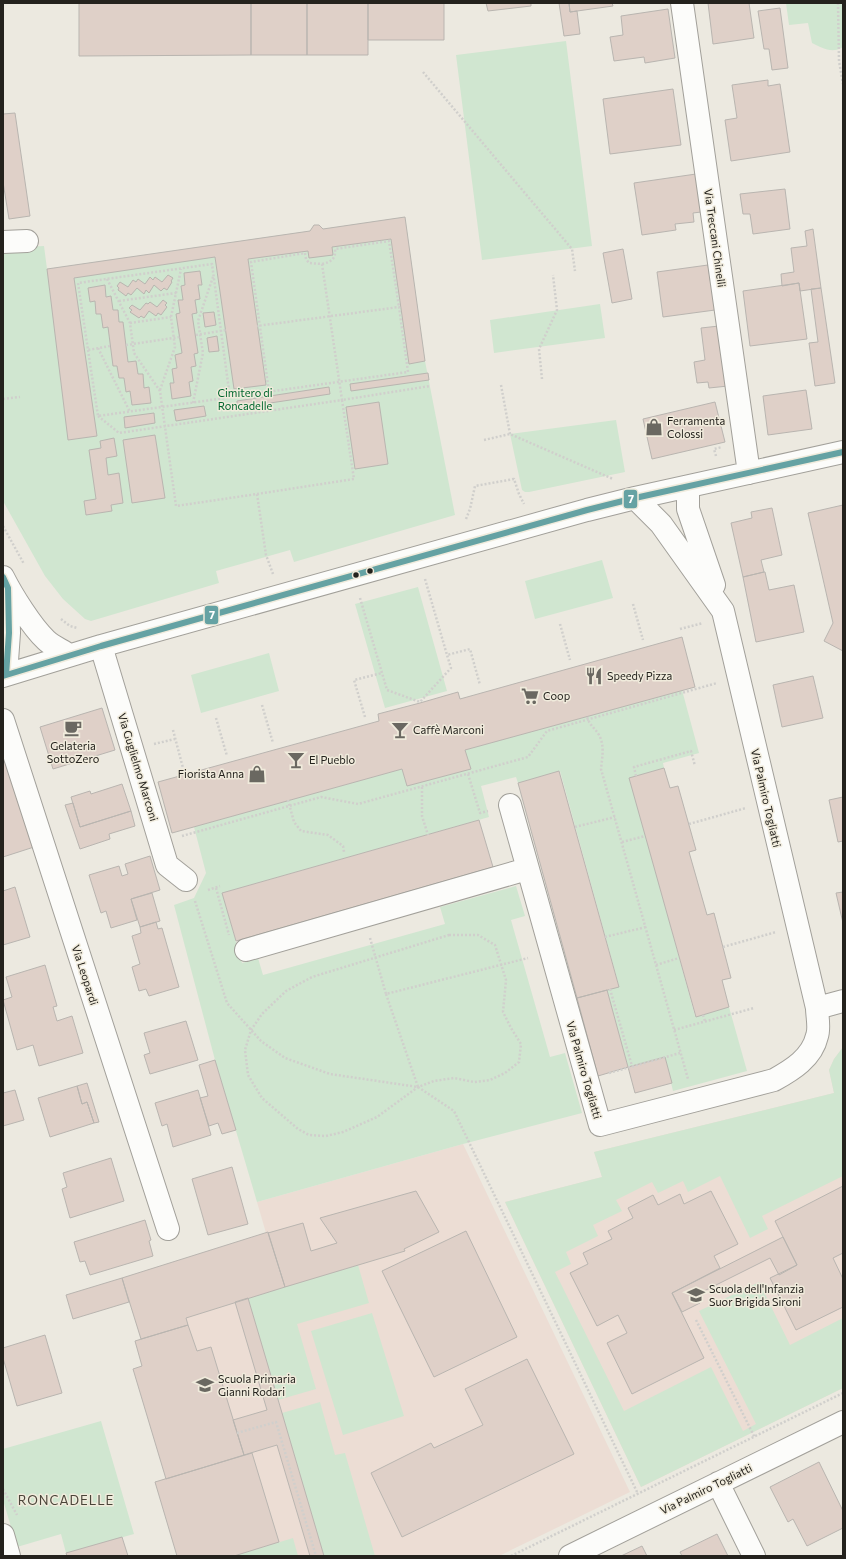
<svg xmlns="http://www.w3.org/2000/svg" width="846" height="1559" viewBox="0 0 846 1559" font-family="Commissioner,sans-serif">
<style>
.commercial{fill:#ecddd4}
.green{fill:#d0e6d0}
.building{fill:#dfd0c8;stroke:#b9b5b0}
.lines{fill:none;stroke-linecap:round;stroke-linejoin:round}
.street-casing{stroke:#a2a09a;stroke-width:24}
.path{stroke:#d0cfcc;stroke-width:2.5;stroke-dasharray:2 2;stroke-linecap:butt}
.street{stroke:#fcfcfa;stroke-width:22}
.bus-1-casing{stroke:#f0ebdc;stroke-width:9}
.bus-1{stroke:#65a2a3;stroke-width:6}
.bus-dot{fill:#24221d;stroke:#f0ebdc;stroke-width:1.5}
.labels{text-anchor:middle;stroke-width:3;stroke-linejoin:round;paint-order:stroke}
.street-label{font-size:11px;fill:#24221d;stroke:#f0ebdc}
.park-label{font-size:11px;fill:#00662d;stroke:#f0ebdc}
.poi-label{font-size:11px;fill:#24221d;stroke:#f0ebdc;text-anchor:start}
.quarter-label{font-size:13px;letter-spacing:1px;fill:#4a4539;stroke:#f0ebdc}
.line-badge{stroke:#f0ebdc;stroke-width:1.5}
.badge-label{font-size:11px;text-anchor:middle;font-weight:bold;fill:#fff}
</style>
<rect width="100%" height="100%" fill="#ece9e0"/>
<path class="commercial" d="M 843,1047 L 843,1388 L 641,1487 L 505,1202 L 602,1177 L 594,1152 L 834,1093 L 829,1070 L 834,1059 Z
M 463,1144 L 630,1492 L 499,1556 L 177,1556 L 155,1482 L 166,1478 L 133,1369 L 142,1366 L 135,1341 L 141,1339 L 122,1278 L 266,1233 L 257,1202 Z"/>
<path class="green" d="M 786,3 L 843,3 L 843,47 C 832,54 822,48 812,43 L 808,23 L 789,25 Z
M 566,41 L 592,246 L 482,260 L 456,55 Z
M 405,217 L 425,361 L 455,515 L 294,562 L 290,550 L 216,571 L 219,583 L 91,621 L 85,619 L 63,599 L 45,576 L 3,501 L 3,248 L 44,246 L 47,269 L 310,231 L 314,225 L 319,225 L 323,229 Z
M 600,304 L 605,338 L 494,353 L 490,320 Z
M 616,420 L 625,472 L 529,492 L 525,492 L 522,490 L 510,434 Z
M 602,560 L 613,598 L 535,619 L 525,581 Z
M 418,587 L 447,691 L 385,708 L 355,604 Z
M 269,653 L 279,691 L 201,713 L 191,675 Z
M 682,690 L 699,753 L 663,763 L 664,768 L 630,778 L 695,1016 L 729,1007 L 747,1071 L 673,1091 L 665,1058 L 628,1067 L 607,990 L 619,986 L 560,771 L 518,783 L 516,777 L 481,786 L 489,817 L 222,893 L 242,963 L 258,958 L 263,975 L 445,924 L 440,907 L 516,886 L 525,916 L 511,920 L 550,1057 L 565,1053 L 582,1113 L 463,1144 L 257,1202 L 215,1060 L 174,905 L 194,898 L 206,873 L 194,827 L 402,769 L 407,786 L 470,769 L 465,750 Z
M 843,1047 L 843,1176 L 762,1216 L 768,1229 L 750,1238 L 720,1176 L 688,1192 L 683,1181 L 658,1193 L 652,1182 L 616,1200 L 622,1211 L 593,1225 L 598,1236 L 566,1252 L 571,1264 L 555,1272 L 624,1411 L 711,1367 L 743,1431 L 756,1424 L 699,1311 L 759,1282 L 790,1345 L 843,1318 L 843,1388 L 641,1487 L 505,1202 L 602,1177 L 594,1152 L 834,1093 L 829,1070 L 834,1059 Z
M 358,1265 L 369,1303 L 297,1324 L 316,1389 L 278,1400 L 248,1298 Z
M 372,1313 L 404,1416 L 343,1435 L 311,1331 Z
M 320,1402 L 335,1455 L 345,1453 L 375,1556 L 324,1556 L 282,1413 Z
M 101,1421 L 134,1534 L 66,1553 L 61,1534 L 17,1547 L 3,1500 L 3,1449 Z
M 293,1538 L 298,1556 L 234,1556 Z"/>
<path class="building" d="M 79,3 L 251,3 L 251,55 L 79,56 Z
M 251,3 L 307,3 L 307,55 L 251,55 Z
M 307,3 L 368,3 L 368,55 L 307,55 Z
M 368,3 L 444,3 L 444,40 L 368,40 Z
M 486,3 L 531,3 L 531,6 L 488,11 Z
M 559,3 L 569,3 L 570,12 L 577,11 L 580,34 L 564,36 Z
M 569,3 L 612,3 L 613,6 L 570,12 Z
M 708,3 L 749,3 L 754,38 L 713,44 Z
M 780,8 L 788,68 L 772,70 L 769,49 L 764,49 L 758,11 Z
M 668,9 L 675,58 L 645,63 L 644,57 L 614,61 L 610,37 L 623,35 L 621,16 Z
M 768,80 L 768,86 L 780,84 L 790,152 L 731,161 L 725,120 L 737,118 L 732,85 Z
M 673,89 L 681,145 L 610,154 L 603,99 Z
M 15,113 L 30,216 L 9,219 L 3,182 L 3,114 Z
M 696,174 L 701,212 L 693,213 L 694,222 L 675,224 L 676,230 L 642,235 L 634,183 Z
M 785,189 L 790,229 L 753,234 L 750,214 L 743,214 L 740,194 Z
M 405,217 L 425,361 L 409,364 L 391,239 L 332,247 L 333,255 L 309,258 L 308,251 L 248,259 L 266,385 L 234,389 L 215,257 L 74,278 L 97,436 L 68,440 L 47,269 L 310,231 L 314,225 L 319,225 L 323,229 Z
M 813,229 L 821,288 L 800,291 L 799,283 L 782,286 L 781,274 L 794,272 L 791,248 L 807,246 L 805,231 Z
M 623,249 L 632,299 L 612,303 L 603,253 Z
M 708,265 L 715,310 L 663,317 L 657,272 Z
M 200,271 L 202,285 L 198,285 L 200,299 L 195,300 L 197,313 L 192,314 L 198,353 L 194,354 L 196,366 L 191,367 L 193,381 L 189,382 L 191,396 L 172,399 L 170,383 L 174,383 L 172,369 L 177,368 L 175,355 L 182,353 L 176,314 L 180,313 L 178,300 L 183,300 L 181,286 L 185,285 L 184,273 Z
M 168,275 L 173,278 L 171,281 L 172,282 L 167,290 L 164,288 L 161,291 L 154,285 L 149,293 L 146,290 L 144,294 L 137,288 L 131,295 L 128,293 L 126,296 L 118,290 L 119,288 L 117,286 L 120,282 L 128,287 L 133,280 L 136,282 L 138,279 L 145,284 L 150,277 L 153,280 L 155,277 L 162,282 Z
M 799,283 L 807,339 L 750,346 L 743,291 Z
M 105,285 L 106,297 L 111,296 L 113,310 L 118,310 L 119,322 L 123,322 L 128,362 L 136,361 L 138,374 L 143,374 L 144,388 L 149,387 L 151,403 L 132,405 L 130,391 L 126,392 L 124,378 L 119,378 L 117,366 L 113,366 L 108,327 L 103,328 L 101,314 L 96,314 L 95,301 L 90,302 L 88,288 Z
M 821,288 L 835,383 L 815,386 L 809,343 L 818,342 L 811,289 Z
M 163,300 L 167,303 L 165,305 L 167,307 L 161,315 L 158,313 L 156,316 L 149,311 L 144,318 L 141,316 L 139,318 L 130,312 L 132,310 L 129,308 L 132,305 L 140,310 L 146,303 L 148,304 L 150,302 L 157,307 Z
M 214,312 L 216,325 L 205,327 L 203,313 Z
M 719,326 L 728,386 L 709,388 L 708,382 L 697,383 L 694,362 L 705,360 L 701,328 Z
M 217,336 L 219,351 L 209,352 L 207,338 Z
M 428,373 L 429,380 L 351,391 L 350,384 Z
M 329,387 L 330,394 L 237,408 L 237,401 Z
M 806,390 L 812,429 L 768,435 L 763,396 Z
M 379,402 L 388,464 L 355,469 L 346,407 Z
M 715,402 L 725,442 L 652,459 L 643,419 Z
M 204,406 L 206,416 L 176,421 L 174,410 Z
M 154,413 L 155,423 L 125,428 L 124,417 Z
M 155,435 L 165,498 L 132,503 L 123,440 Z
M 114,438 L 117,456 L 106,458 L 108,475 L 119,473 L 123,503 L 111,505 L 112,511 L 86,515 L 84,501 L 96,499 L 89,450 L 101,448 L 100,441 Z
M 843,505 L 843,651 L 824,641 L 833,623 L 808,513 Z
M 772,508 L 782,555 L 761,560 L 764,572 L 743,577 L 731,523 L 752,518 L 751,512 Z
M 764,572 L 765,572 L 769,590 L 794,585 L 804,632 L 756,642 L 743,577 Z
M 682,637 L 695,687 L 465,750 L 471,769 L 407,786 L 402,769 L 172,833 L 158,782 L 379,721 L 378,714 L 420,703 L 458,692 L 460,699 Z
M 813,676 L 823,718 L 782,727 L 773,685 Z
M 102,708 L 115,750 L 53,769 L 40,727 Z
M 3,753 L 34,847 L 3,857 Z
M 664,768 L 670,788 L 678,786 L 696,850 L 689,852 L 707,915 L 714,913 L 731,978 L 722,980 L 729,1007 L 696,1017 L 629,778 Z
M 559,771 L 619,987 L 577,998 L 518,783 Z
M 122,784 L 131,811 L 80,827 L 71,797 L 90,791 L 91,794 Z
M 843,797 L 843,841 L 838,842 L 829,800 Z
M 73,803 L 80,827 L 131,811 L 135,826 L 109,834 L 110,839 L 80,849 L 65,805 Z
M 479,820 L 493,867 L 236,941 L 222,893 Z
M 150,856 L 160,890 L 131,899 L 137,920 L 111,928 L 106,911 L 101,913 L 89,875 L 119,866 L 122,876 L 128,874 L 125,864 Z
M 15,887 L 30,937 L 3,945 L 3,891 Z
M 843,892 L 843,923 L 836,893 Z
M 152,893 L 160,921 L 140,927 L 131,899 Z
M 156,922 L 158,929 L 162,928 L 179,987 L 149,996 L 146,989 L 139,991 L 132,967 L 140,964 L 132,936 L 141,933 L 140,927 Z
M 45,965 L 57,1006 L 53,1007 L 57,1021 L 72,1016 L 83,1053 L 39,1066 L 33,1045 L 17,1050 L 3,1000 L 12,997 L 6,977 Z
M 607,990 L 628,1067 L 598,1076 L 577,998 Z
M 186,1021 L 198,1060 L 150,1074 L 144,1055 L 150,1053 L 144,1033 Z
M 665,1057 L 672,1083 L 635,1093 L 628,1067 Z
M 215,1060 L 236,1130 L 222,1134 L 218,1123 L 209,1126 L 200,1098 L 208,1096 L 199,1065 Z
M 87,1083 L 99,1122 L 94,1123 L 87,1102 L 82,1104 L 77,1086 Z
M 77,1086 L 82,1104 L 87,1102 L 94,1123 L 50,1137 L 38,1098 Z
M 15,1090 L 24,1120 L 3,1126 L 3,1093 Z
M 198,1090 L 211,1135 L 173,1147 L 167,1124 L 162,1126 L 155,1103 Z
M 111,1158 L 124,1201 L 70,1218 L 62,1189 L 67,1187 L 63,1173 Z
M 232,1167 L 248,1224 L 208,1235 L 192,1179 Z
M 843,1186 L 843,1253 L 833,1258 L 843,1279 L 843,1307 L 796,1330 L 770,1278 L 797,1265 L 775,1221 Z
M 416,1191 L 439,1232 L 404,1249 L 405,1251 L 285,1287 L 268,1233 L 303,1223 L 311,1251 L 337,1243 L 320,1218 Z
M 711,1191 L 738,1244 L 714,1256 L 720,1268 L 672,1293 L 704,1358 L 632,1394 L 607,1343 L 627,1333 L 618,1315 L 597,1326 L 570,1273 L 588,1264 L 583,1253 L 612,1239 L 608,1231 L 633,1218 L 628,1208 L 653,1195 L 658,1205 L 680,1194 L 684,1204 Z
M 145,1220 L 151,1240 L 149,1241 L 153,1256 L 90,1275 L 85,1261 L 80,1262 L 74,1242 Z
M 466,1231 L 517,1337 L 434,1377 L 382,1271 Z
M 268,1232 L 285,1287 L 186,1318 L 188,1325 L 141,1339 L 122,1278 Z
M 783,1237 L 797,1265 L 779,1275 L 770,1258 L 696,1295 L 700,1303 L 682,1312 L 672,1293 Z
M 122,1278 L 129,1302 L 73,1319 L 66,1295 Z
M 248,1298 L 282,1413 L 324,1556 L 310,1556 L 277,1445 L 244,1455 L 233,1420 L 267,1410 L 235,1302 Z
M 188,1325 L 197,1351 L 211,1347 L 244,1455 L 166,1479 L 133,1369 L 142,1366 L 135,1341 Z
M 45,1335 L 62,1393 L 17,1406 L 3,1358 L 3,1348 Z
M 527,1359 L 574,1454 L 402,1537 L 371,1473 L 431,1443 L 434,1448 L 483,1425 L 465,1389 Z
M 252,1453 L 279,1542 L 234,1556 L 177,1556 L 155,1482 Z
M 819,1462 L 843,1511 L 843,1528 L 807,1546 L 793,1519 L 788,1522 L 770,1487 Z
M 717,1534 L 728,1556 L 682,1556 L 680,1552 Z
M 122,1537 L 128,1556 L 67,1556 L 66,1553 Z
M 642,1546 L 647,1556 L 621,1556 Z"/>
<g class="lines">
<g class="street-casing">
<path id="street" d="M 682,3 L 749,473
M 3,242 L 27,241
M 688,487 L 688,509 L 714,585
M 635,498 L 661,524 L 723,611 L 817,1008
M 3,577 C 12,595 32,627 46,640 C 52,646 62,650 69,655
M 101,646 L 167,865 L 186,880
M 6,675 L 9,633 L 8,588
M 3,676 L 101,646 L 587,510 L 635,498 L 843,452
M 3,720 L 168,1229
M 510,805 L 600,1125 L 774,1080 C 792,1070 812,1058 817,1036 C 820,1028 817,1016 817,1008 L 843,1001
M 246,950 L 527,869
M 718,1483 L 754,1556
M 3,1535 L 9,1556
M 570,1556 L 843,1422"/>
</g>
<path class="path" d="M 838,3 L 839,61 L 843,84
M 423,72 L 572,249 L 575,271
M 322,264 C 331,262 336,259 335,249 L 389,241 L 399,307
M 107,279 L 130,323 L 134,353 L 160,391 L 176,506 L 257,494 L 266,555 L 273,574
M 119,301 L 176,293
M 130,323 L 171,317
M 196,335 L 226,330
M 126,345 L 180,337
M 110,346 L 88,350 L 78,283 L 212,264 L 230,398
M 98,348 L 130,412
M 88,350 L 98,416 L 408,372 L 399,307 L 257,326
M 542,379 L 539,349 L 557,310 L 553,275
M 501,385 L 510,434
M 160,390 L 175,347 L 171,317 L 181,269
M 3,399 L 20,397
M 193,403 L 203,353 L 198,321 L 213,277
M 98,416 L 119,433 L 342,400 L 322,264 L 309,263 L 306,259 L 305,253 L 251,262 L 269,392
M 484,440 L 510,434 L 613,479
M 716,456 L 714,449 L 722,447
M 257,494 L 354,479 L 342,400 L 430,386
M 466,519 L 470,509 L 475,486 L 514,479 L 519,494 L 524,504
M 3,526 L 24,564
M 425,579 L 447,655
M 360,598 L 387,690 L 420,702 L 451,668 L 447,655 L 470,649 L 480,685
M 633,604 L 643,640
M 61,619 L 70,626 L 77,628
M 560,624 L 570,660
M 680,629 L 703,623
M 262,705 L 273,743
M 365,717 L 354,680 L 382,673
M 587,717 C 590,726 595,728 599,735 C 605,746 602,758 601,769 L 688,1079
M 216,718 L 227,756
M 173,730 L 183,768
M 154,744 L 175,739
M 468,774 L 480,813 L 488,811
M 636,776 L 634,767 L 691,751 L 695,766
M 422,787 L 422,816 L 428,835
M 288,800 L 294,822 L 301,831 L 328,835 L 343,846 L 344,852
M 689,824 L 746,808
M 575,827 L 615,817
M 182,836 L 321,797 L 358,804 L 528,757 L 547,731 L 717,683
M 622,842 L 645,836
M 216,888 L 229,935
M 208,890 L 220,886
M 195,901 L 227,1003 L 261,1041 L 285,1058 L 330,1074 L 418,1087 L 454,1111 L 638,1494
M 449,935 L 478,935 L 495,945 L 506,980 L 503,1012 L 511,1028 L 521,1044 L 519,1062 L 505,1073 L 490,1080 L 474,1082 L 454,1078 L 434,1081 L 418,1087 L 377,1117 L 343,1132 L 326,1136 L 309,1135 L 298,1129 L 262,1098 L 248,1075 L 245,1050 L 251,1030 L 262,1014 L 286,991 L 312,977 Z
M 605,937 L 646,927
M 370,938 L 386,994 L 528,958
M 723,947 L 776,932
M 656,965 L 679,958
M 610,989 L 632,1066
M 386,994 L 418,1087
M 703,1015 L 705,1021
M 674,1030 L 754,1008
M 609,1073 L 680,1053
M 696,1320 L 755,1438
M 237,1433 L 276,1422 L 316,1556
M 3,1489 L 17,1515
M 511,1556 L 843,1393"/>
<use href="#street" class="street"/>
<g class="bus-1-casing">
<path id="bus-1" d="M 3,577 L 8,588 L 9,633 L 6,675
M 3,676 L 101,646 L 587,510 L 635,498 L 843,452"/>
</g>
<use href="#bus-1" class="bus-1"/>
</g>
<defs>
<g id="shop-bare" transform="scale(1.38)"><path d="M-5-2.5h2.3a2.7 3.5 0 0 1 5.4 0H5L5.5 6h-11ZM-1.5-2.5h3a1.5 2.3 0 0 0-3 0Z" fill="#6a6861" stroke="#f0ebdc" stroke-width="2.5" paint-order="stroke"/></g>
<g id="restaurant-bare" transform="scale(1.38)"><path d="M-5-6h1v4h1v-4h1v4h1v-4h1v5L-1.5 .5V6h-2V.5L-5-1ZM5-6V6H3V1.5H1.5Q1.5-4 5-6Z" fill="#6a6861" stroke="#f0ebdc" stroke-width="2.5" paint-order="stroke"/></g>
<g id="supermarket-bare" transform="scale(1.38)"><path d="M-6-5.5h2.5l.6 2H6L4.5 2H-2.5L-4.4-4H-6ZM-1.5 3.2a1.3 1.3 0 1 0 .1 0ZM3 3.2a1.3 1.3 0 1 0 .1 0Z" fill="#6a6861" stroke="#f0ebdc" stroke-width="2.5" paint-order="stroke"/></g>
<g id="cafe-bare" transform="scale(1.38)"><path d="M-5.5-4.5H6V0H3Q3 3.5 0 3.5H-2.5Q-5.5 3.5-5.5 0ZM3-3.2v2h1.7v-2ZM-6 4.5H4V6H-6Z" fill="#6a6861" stroke="#f0ebdc" stroke-width="2.5" paint-order="stroke"/></g>
<g id="bar-bare" transform="scale(1.38)"><path d="M-6-5H6L.8 .8V4.5H3.5V6h-7V4.5H-.8V.8Z" fill="#6a6861" stroke="#f0ebdc" stroke-width="2.5" paint-order="stroke"/></g>
<g id="school-bare" transform="scale(1.38)"><path d="M0-5L7-2L0 1L-7-2ZM-4 1L0 2.5L4 1V4Q0 6-4 4Z" fill="#6a6861" stroke="#f0ebdc" stroke-width="2.5" paint-order="stroke"/></g>
</defs>
<g fill-rule="evenodd">
<use href="#shop-bare" x="654" y="427"/>
<use href="#restaurant-bare" x="594" y="676"/>
<use href="#supermarket-bare" x="530" y="696"/>
<use href="#cafe-bare" x="73" y="728"/>
<use href="#bar-bare" x="400" y="730"/>
<use href="#bar-bare" x="296" y="760"/>
<use href="#shop-bare" x="257" y="774"/>
<use href="#school-bare" x="696" y="1295"/>
<use href="#school-bare" x="205" y="1385"/>
</g>
<g class="bus-dot">
<circle cx="370" cy="571" r="3.5"/>
<circle cx="356" cy="575" r="3.5"/>
</g>
<g class="labels">
<g class="street-label">
<text transform="translate(715 238) rotate(82)" y="4">Via Treccani Chinelli</text>
<text transform="translate(138 767) rotate(73)" y="4">Via Guglielmo Marconi</text>
<text transform="translate(766 798) rotate(77)" y="4">Via Palmiro Togliatti</text>
<text transform="translate(85 975) rotate(72)" y="4">Via Leopardi</text>
<text transform="translate(584 1070) rotate(74)" y="4">Via Palmiro Togliatti</text>
<text transform="translate(706 1489) rotate(-26)" y="4">Via Palmiro Togliatti</text>
</g>
<g class="park-label">
<text x="245" y="397">Cimitero di<tspan x="245" dy="13">Roncadelle</tspan></text>
</g>
<g class="poi-label">
<text x="667" y="425">Ferramenta<tspan x="667" dy="13">Colossi</tspan></text>
<text x="607" y="680">Speedy Pizza</text>
<text x="543" y="700">Coop</text>
<text x="413" y="734">Caffè Marconi</text>
<text x="73" y="750" text-anchor="middle">Gelateria<tspan x="73" dy="13">SottoZero</tspan></text>
<text x="309" y="764">El Pueblo</text>
<text x="244" y="778" text-anchor="end">Fiorista Anna</text>
<text x="709" y="1293">Scuola dell'Infanzia<tspan x="709" dy="13">Suor Brigida Sironi</tspan></text>
<text x="218" y="1383">Scuola Primaria<tspan x="218" dy="13">Gianni Rodari</tspan></text>
</g>
<g class="quarter-label">
<text x="66" y="1505">RONCADELLE</text>
</g>
</g>
<g class="line-badge">
<rect x="623" y="489" width="15" height="20" rx="4" fill="#65a2a3"/>
<rect x="204" y="605" width="15" height="20" rx="4" fill="#65a2a3"/>
</g>
<g class="badge-label">
<text x="631" y="503">7</text>
<text x="212" y="619">7</text>
</g>
<rect width="846" height="1559" fill="none" stroke="#24221d" stroke-width="8"/>
</svg>
